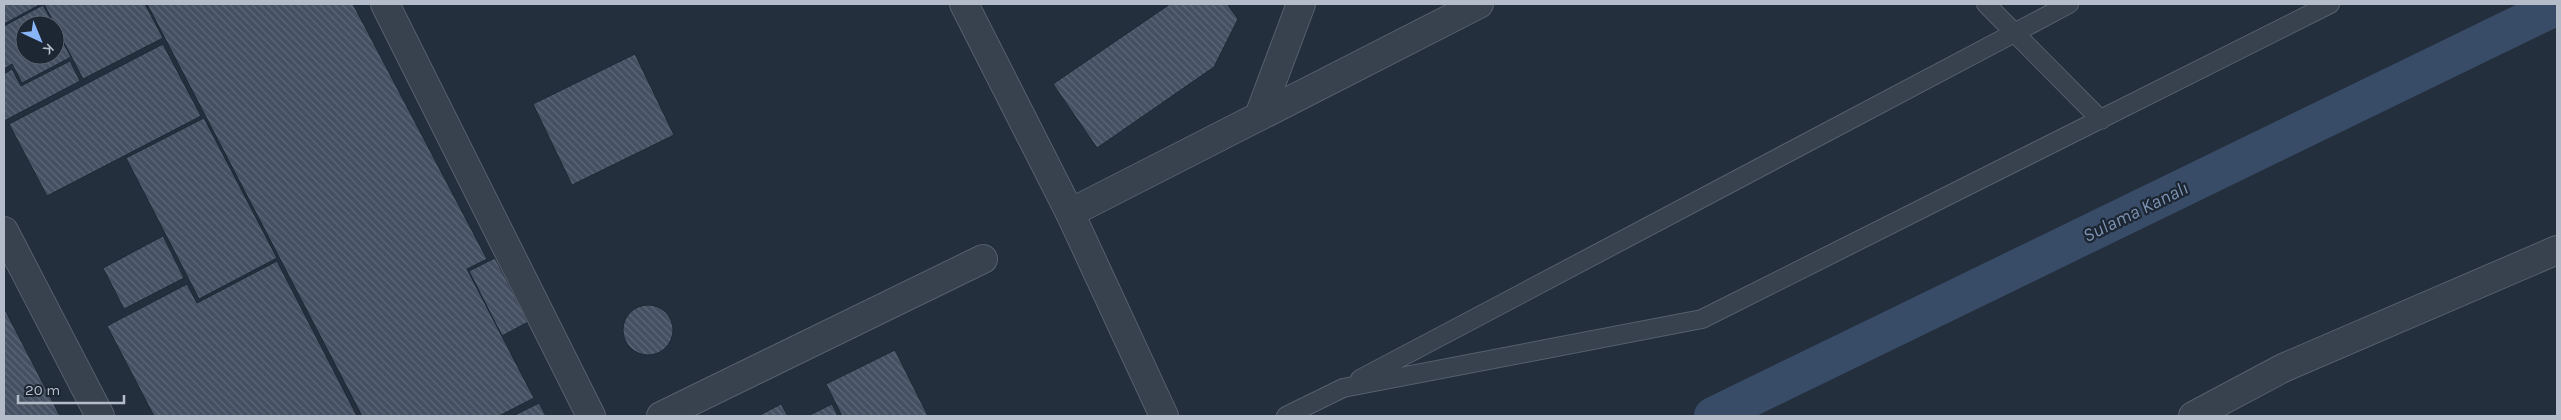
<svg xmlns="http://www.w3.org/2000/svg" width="2561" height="420" viewBox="0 0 2561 420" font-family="Karla,sans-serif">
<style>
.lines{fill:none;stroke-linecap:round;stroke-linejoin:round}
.canal{stroke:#394c67;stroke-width:38}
.building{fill:url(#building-back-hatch);stroke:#1f2835}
.service-casing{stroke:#565f6c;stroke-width:20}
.minor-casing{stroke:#565f6c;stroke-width:30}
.tertiary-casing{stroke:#565f6c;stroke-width:30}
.service{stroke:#38414e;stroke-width:18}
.minor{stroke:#38414e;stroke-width:28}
.tertiary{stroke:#38414e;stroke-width:28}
.labels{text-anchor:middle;stroke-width:4.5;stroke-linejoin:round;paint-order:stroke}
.water-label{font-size:19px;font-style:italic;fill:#7c92b1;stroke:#1d2633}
</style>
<defs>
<pattern id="building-back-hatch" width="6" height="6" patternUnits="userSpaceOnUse" patternTransform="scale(1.25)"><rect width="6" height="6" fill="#455162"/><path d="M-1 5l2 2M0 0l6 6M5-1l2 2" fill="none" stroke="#5d6877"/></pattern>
</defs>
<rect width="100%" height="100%" fill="#242f3e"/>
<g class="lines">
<path class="canal" d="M 1713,416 L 2557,6"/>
</g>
<path class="building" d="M 4,4 L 41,4 L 4,24 Z
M 44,4 L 145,4 L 163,38 L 83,79 Z
M 147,4 L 353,4 L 487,259 L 467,269 L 534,398 L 499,416 L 362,416 Z
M 1170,4 L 1227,4 L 1238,19 L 1214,67 L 1097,148 L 1053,84 Z
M 43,5 L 54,25 L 25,25 L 25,55 L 55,55 L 55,27 L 71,57 L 22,83 L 12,64 L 4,69 L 4,26 Z
M 163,44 L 201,116 L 47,196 L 9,124 Z
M 635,54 L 674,135 L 572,185 L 533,104 Z
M 70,61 L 80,81 L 4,121 L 4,74 L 12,69 L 21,86 Z
M 204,118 L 277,258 L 199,299 L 126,158 Z
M 163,236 L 184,278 L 124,309 L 103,268 Z
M 495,258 L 528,322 L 502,336 L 469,271 Z
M 277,261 L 357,416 L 154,416 L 107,326 L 187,284 L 197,303 Z
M623 330a25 25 0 1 1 50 0a25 25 0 1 1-50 0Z
M 4,308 L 60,416 L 4,416 Z
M 895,350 L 928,416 L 842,416 L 826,384 Z
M 539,403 L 546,416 L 513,416 Z
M 781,404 L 788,416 L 758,416 Z
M 832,404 L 838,416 L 808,416 Z"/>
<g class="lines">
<g class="service-casing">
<path id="service" d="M 1986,4 L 2101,120
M 1360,379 L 2069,4
M 1286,416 L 1343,388 L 1702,319 L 2330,4"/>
</g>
<g class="minor-casing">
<path id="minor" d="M 385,4 L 591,416
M 964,4 L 1070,213 L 1164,416
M 4,231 L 100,416
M 661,416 L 983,259
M 2193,416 L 2283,368 L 2557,250"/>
</g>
<g class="tertiary-casing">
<path id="tertiary" d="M 1259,116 L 1301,4
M 1070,213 L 1479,4"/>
</g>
<use href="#service" class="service"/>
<use href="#minor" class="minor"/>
<use href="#tertiary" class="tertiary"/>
</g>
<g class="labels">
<g class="water-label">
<text transform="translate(2135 211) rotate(-26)" y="7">Sulama Kanalı</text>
</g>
</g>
<rect width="2561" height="420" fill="none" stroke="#b4bcc9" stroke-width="10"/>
<g transform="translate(40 40) rotate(136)"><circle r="24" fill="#1d2633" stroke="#59626f"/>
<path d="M0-4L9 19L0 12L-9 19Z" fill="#8ab4f8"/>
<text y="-8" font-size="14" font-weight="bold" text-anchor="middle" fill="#b4bcc9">K</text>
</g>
<path d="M18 395v8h106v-8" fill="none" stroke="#b4bcc9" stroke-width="2.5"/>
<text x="25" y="395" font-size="15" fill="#b4bcc9" stroke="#1d2633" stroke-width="4" paint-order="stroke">20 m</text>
</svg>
